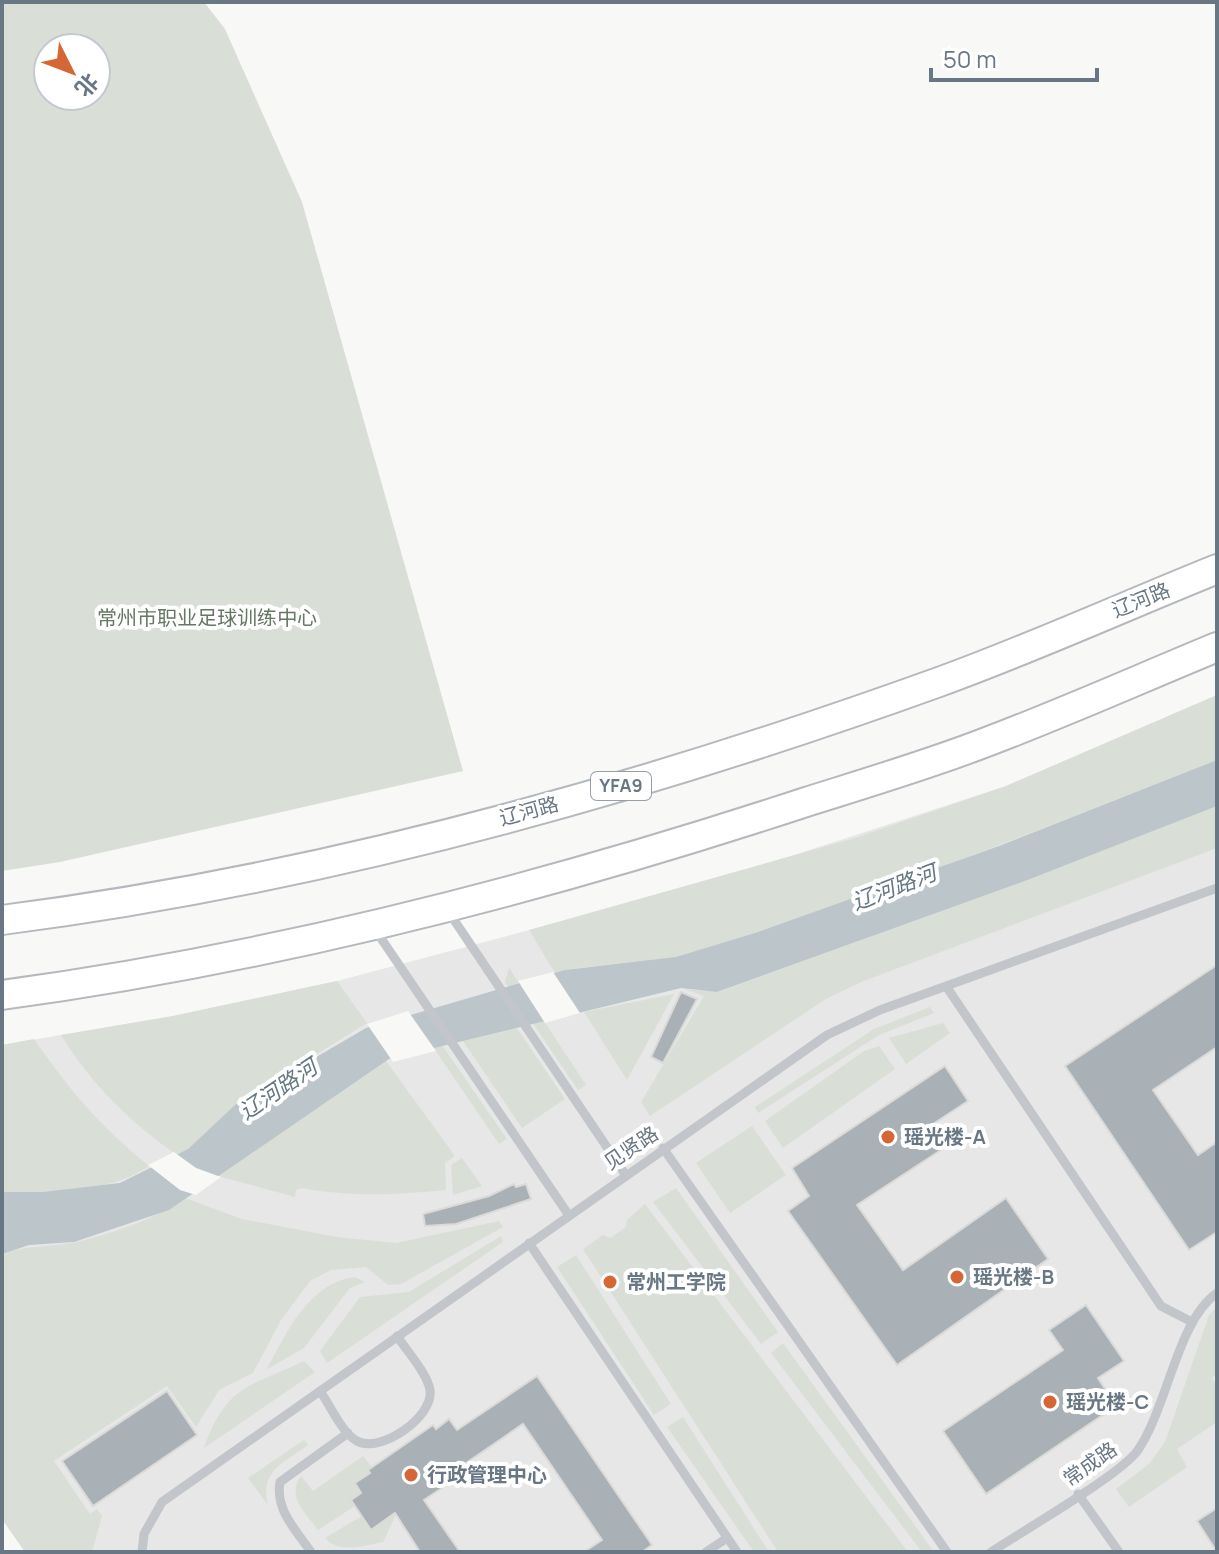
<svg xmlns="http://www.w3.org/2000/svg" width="1219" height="1554" viewBox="0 0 1219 1554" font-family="Manrope,'Noto Sans SC',sans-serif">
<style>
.built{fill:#e6e7e6}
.green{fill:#d9dfd7;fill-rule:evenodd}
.water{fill:#bcc5ca}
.pier{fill:#f8f8f6}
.building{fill:#a9b0b6;stroke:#dadad8;stroke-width:2}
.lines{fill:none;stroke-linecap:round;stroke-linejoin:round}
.primary-casing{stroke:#b5b9bd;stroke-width:32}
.lane{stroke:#c2c5c9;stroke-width:9}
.primary{stroke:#fff;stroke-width:28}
.poi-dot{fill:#d76636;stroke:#fff;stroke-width:3}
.labels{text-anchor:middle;stroke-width:8;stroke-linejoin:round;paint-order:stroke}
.shield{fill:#fff;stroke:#96a0a9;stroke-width:2}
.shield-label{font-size:18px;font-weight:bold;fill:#697784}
.street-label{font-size:20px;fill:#697784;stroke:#fff}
.park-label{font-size:20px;fill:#667764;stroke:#fff}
.poi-label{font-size:20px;font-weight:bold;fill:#697784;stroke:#fff;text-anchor:start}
.water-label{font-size:22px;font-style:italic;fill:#657780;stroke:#fff}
</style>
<rect width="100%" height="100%" fill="#f8f8f6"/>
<path class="built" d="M 1217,695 L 1217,1552 L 25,1552 L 2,1519 L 2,1045 L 173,1016 L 337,981 L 708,883 L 1006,786 Z"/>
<path class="green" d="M 2,2 L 204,2 L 225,29 L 302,202 L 463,771 L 60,862 L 2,871 ZM 48,48 L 96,48 L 96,96 L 48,96 Z
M 1217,695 L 1217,760 C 1040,829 863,901 681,956 C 641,968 596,961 555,973 L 529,930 L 855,838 L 1006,786 Z
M 1217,806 L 1217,848 L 861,982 L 826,999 L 650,1116 L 641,1102 L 704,996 L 684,989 L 718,992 L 1025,881 Z
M 509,968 L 586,1085 L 578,1090 L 505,982 Z
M 337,981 L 367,1023 L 236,1104 L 188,1149 L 177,1155 C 130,1122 91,1084 61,1035 L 173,1016 Z
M 493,993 L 565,1099 L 522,1128 L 450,1022 Z
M 674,994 L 627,1080 L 584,1012 Z
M 930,1007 L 934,1013 L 879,1035 L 758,1113 L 755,1107 L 874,1029 Z
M 943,1023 L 950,1033 L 906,1064 L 889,1038 Z
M 420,1028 L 433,1032 L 507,1139 L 499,1144 Z
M 34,1039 C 71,1092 99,1125 149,1166 C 107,1194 51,1193 2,1192 L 2,1045 Z
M 879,1046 L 895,1069 L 783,1148 L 765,1121 L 864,1051 Z
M 386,1061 L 455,1156 L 445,1163 L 446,1190 C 396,1195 351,1197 301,1188 L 296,1190 L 295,1197 L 218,1176 Z
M 752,1126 L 786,1175 L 730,1213 L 696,1163 Z
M 462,1158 L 482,1186 L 453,1195 L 451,1165 Z
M 676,1188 L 778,1332 L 761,1344 L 653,1202 Z
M 185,1198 L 242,1219 L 337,1237 L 396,1243 L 499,1221 L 503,1227 L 401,1284 L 388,1285 L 366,1267 L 331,1270 L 310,1281 L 281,1320 L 253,1373 L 219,1390 L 196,1427 L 167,1386 L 54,1461 L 90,1514 L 97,1509 L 102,1516 L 92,1552 L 25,1552 L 2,1519 L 2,1254 C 30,1244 49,1248 76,1242 C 111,1234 156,1219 185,1198 Z
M 645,1204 L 908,1552 L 778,1552 L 583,1249 L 603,1235 L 610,1238 L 626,1227 L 627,1220 Z
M 501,1236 L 503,1242 L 327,1363 L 320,1351 L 360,1297 L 409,1292 Z
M 576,1255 L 671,1404 L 654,1415 L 557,1267 Z
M 355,1277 L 365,1282 L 350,1288 L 304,1348 L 267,1369 C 287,1331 309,1283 355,1277 Z
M 1217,1307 L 1217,1374 L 1212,1378 L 1217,1385 L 1217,1422 L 1177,1449 L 1187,1467 L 1129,1507 L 1116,1489 L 1149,1464 L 1165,1442 L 1209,1315 Z
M 783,1343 L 934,1552 L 922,1552 L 771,1353 Z
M 304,1361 L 315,1372 L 204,1448 C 227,1384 248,1388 304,1361 Z
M 683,1417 L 769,1552 L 754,1552 L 667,1427 Z
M 304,1440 L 308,1445 C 284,1463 259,1471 268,1505 L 248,1478 Z
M 363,1456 L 372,1467 L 361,1493 L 351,1500 L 355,1506 L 318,1530 C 305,1512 286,1497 301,1476 L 313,1491 Z
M 397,1512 L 383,1542 C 362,1546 339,1554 325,1538 L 362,1516 L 371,1529 Z"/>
<path class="water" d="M 1217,760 L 1217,806 L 1025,881 L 717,992 L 681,988 L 389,1059 L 169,1210 L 74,1242 L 29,1245 L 2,1254 L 2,1192 L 43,1192 L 120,1183 L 188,1149 L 236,1104 L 366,1028 L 565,970 L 676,957 L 758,932 L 999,846 Z"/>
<path class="pier" d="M 553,972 L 580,1013 L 545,1023 L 518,981 Z
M 408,1011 L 436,1051 L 393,1062 L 367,1024 Z
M 174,1152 L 196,1168 L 221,1177 L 196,1195 L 180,1190 L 148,1165 Z"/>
<path class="building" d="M 1217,965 L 1217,1047 L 1153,1090 L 1198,1155 L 1217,1142 L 1217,1232 L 1189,1250 L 1065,1066 Z
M 681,992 L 697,999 L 663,1063 L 651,1057 Z
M 945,1066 L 968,1101 L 930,1126 L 944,1148 L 857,1205 L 903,1270 L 1006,1198 L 1048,1259 L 897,1365 L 788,1211 L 809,1196 L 792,1168 Z
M 514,1184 L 516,1187 L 526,1184 L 531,1199 L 456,1224 L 425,1226 L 423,1214 L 489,1196 Z
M 1086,1305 L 1124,1361 L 1098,1378 L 1116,1406 L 986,1494 L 943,1431 L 1063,1350 L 1049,1330 Z
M 537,1376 L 652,1545 L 642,1552 L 584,1552 L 602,1540 L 523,1424 L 453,1472 L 457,1478 L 424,1500 L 460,1552 L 420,1552 L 395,1513 L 371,1530 L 351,1500 L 361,1493 L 355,1483 L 370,1473 L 368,1470 L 433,1425 L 436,1429 L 449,1419 L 457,1430 Z
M 167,1391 L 197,1435 L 93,1506 L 62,1461 Z
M 1217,1508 L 1217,1552 L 1197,1521 Z"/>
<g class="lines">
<g class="primary-casing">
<path id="primary" d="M 2,920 C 322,879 637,791 939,682 C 1033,648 1125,606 1217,569
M 2,995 C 275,958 545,888 806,802 C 863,784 920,767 976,746 C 1057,716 1137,680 1217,647"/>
</g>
<path class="lane" d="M 448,911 L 625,1174
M 374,928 L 568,1214
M 946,986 L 1161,1306 L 1190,1321
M 663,1148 L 947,1552
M 529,1243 L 737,1552
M 320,1391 C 330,1405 342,1433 357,1441 C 380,1454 434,1417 430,1390 C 427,1373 407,1351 397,1336
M 1078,1494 L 1119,1552
M 142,1552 L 144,1534 L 162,1502 L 827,1035 L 880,1010 L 1217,888
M 311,1552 C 296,1530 275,1510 280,1482 L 348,1433
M 706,1552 L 727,1538
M 991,1552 C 1021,1532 1122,1474 1138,1450 C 1168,1406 1177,1321 1217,1293"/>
<use href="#primary" class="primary"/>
</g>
<g class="poi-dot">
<circle cx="888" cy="1137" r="8"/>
<circle cx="957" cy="1277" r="8"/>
<circle cx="610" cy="1282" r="8"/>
<circle cx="1050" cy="1402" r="8"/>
<circle cx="411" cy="1475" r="8"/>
</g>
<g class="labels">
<rect class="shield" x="591" y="772" width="60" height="28" rx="6"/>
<g class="shield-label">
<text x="621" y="792">YFA9</text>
</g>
<g class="street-label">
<text transform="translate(1141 600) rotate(-22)" y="7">辽河路</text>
<text transform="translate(529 811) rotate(-15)" y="7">辽河路</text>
<text transform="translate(631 1148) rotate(-34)" y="7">见贤路</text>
<text transform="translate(1090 1464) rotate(-35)" y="7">常成路</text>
</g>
<g class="park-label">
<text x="207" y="625">常州市职业足球训练中心</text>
</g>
<g class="poi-label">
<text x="904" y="1144">瑶光楼-A</text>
<text x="973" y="1284">瑶光楼-B</text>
<text x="626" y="1289">常州工学院</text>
<text x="1066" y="1409">瑶光楼-C</text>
<text x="427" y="1482">行政管理中心</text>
</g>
<g class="water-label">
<text transform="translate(894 887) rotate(-21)" y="8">辽河路河</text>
<text transform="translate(278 1089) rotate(-34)" y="8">辽河路河</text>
</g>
</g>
<rect width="1219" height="1554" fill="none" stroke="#697784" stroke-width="8"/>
<g transform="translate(72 72) rotate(132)"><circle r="38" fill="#ffffff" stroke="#c3c9ce" stroke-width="2"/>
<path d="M0-6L14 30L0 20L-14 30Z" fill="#d76636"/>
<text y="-12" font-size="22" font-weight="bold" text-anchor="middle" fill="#697784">北</text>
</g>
<path d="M931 68v12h166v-12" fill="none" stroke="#697784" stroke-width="4"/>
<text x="943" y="68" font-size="24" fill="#697784" stroke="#ffffff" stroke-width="6" paint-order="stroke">50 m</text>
</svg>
